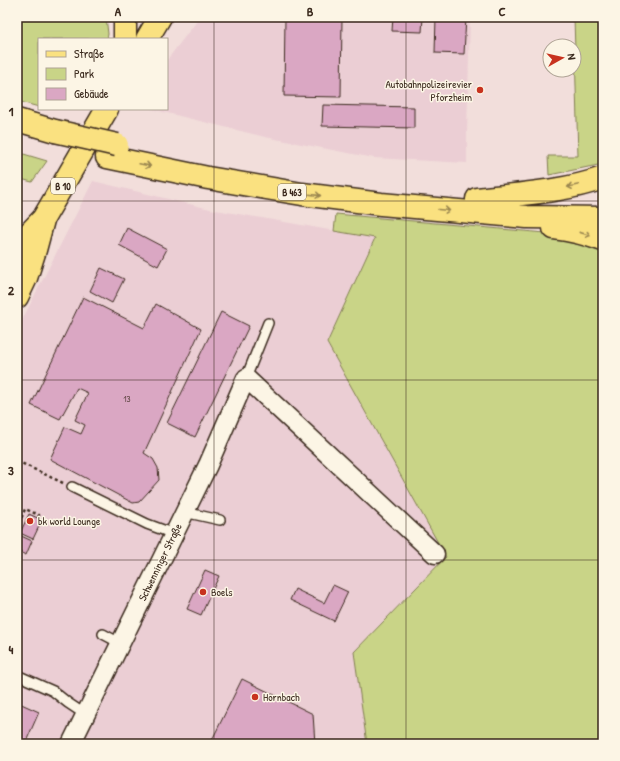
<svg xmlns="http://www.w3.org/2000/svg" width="620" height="761" viewBox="0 0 620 761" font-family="'Patrick Hand',sans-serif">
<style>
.built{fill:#ebced4}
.green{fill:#c9d487;stroke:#827f52}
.building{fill:#daa7c3;stroke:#3b2a1e}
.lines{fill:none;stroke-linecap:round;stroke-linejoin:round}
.lane-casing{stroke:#3b2a1e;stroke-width:12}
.street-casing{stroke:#3b2a1e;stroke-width:21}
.primary-casing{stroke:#3b2a1e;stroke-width:25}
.highway-casing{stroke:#3b2a1e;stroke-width:25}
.path{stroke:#3b2a1e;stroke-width:2.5;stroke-dasharray:3 3;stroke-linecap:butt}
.lane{stroke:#fcf5e5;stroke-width:9}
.street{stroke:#fcf5e5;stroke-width:18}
.primary{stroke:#fae180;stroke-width:22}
.highway{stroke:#fae180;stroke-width:22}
.highway-bridge-casing{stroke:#3b2a1e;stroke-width:25;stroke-linecap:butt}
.highway-bridge{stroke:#fae180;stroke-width:22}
.oneway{stroke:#9a864f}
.grid{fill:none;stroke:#3b2a1e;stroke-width:1;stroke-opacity:0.55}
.poi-dot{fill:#c8321e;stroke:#fcf5e5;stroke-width:1.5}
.labels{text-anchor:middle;stroke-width:3;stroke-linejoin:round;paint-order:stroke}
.number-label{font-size:9px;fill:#634947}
.shield{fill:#fcf5e5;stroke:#75675a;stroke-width:1}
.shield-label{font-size:10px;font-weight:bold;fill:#3b2a1e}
.poi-label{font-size:11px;fill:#3b2a1e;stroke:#fcf5e5;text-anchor:start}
.street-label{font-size:11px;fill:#3b2a1e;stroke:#fcf5e5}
.neatline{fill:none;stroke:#3b2a1e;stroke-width:1.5}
.grid-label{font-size:13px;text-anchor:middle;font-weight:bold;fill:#3b2a1e}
</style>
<rect width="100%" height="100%" fill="#f2dedb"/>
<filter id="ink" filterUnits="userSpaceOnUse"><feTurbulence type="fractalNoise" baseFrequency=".025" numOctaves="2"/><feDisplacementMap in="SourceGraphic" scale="8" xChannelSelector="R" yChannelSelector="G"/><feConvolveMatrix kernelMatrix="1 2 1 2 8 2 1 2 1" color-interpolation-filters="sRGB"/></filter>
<g filter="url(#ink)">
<path class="built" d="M 200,17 L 470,17 L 467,133 L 467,163 L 374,158 L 265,137 L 151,109 L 167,109 L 167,60 Z
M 93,181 L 210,209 L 375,238 L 327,343 L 446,557 L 354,652 L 367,744 L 17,744 L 17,330 Z"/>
<path class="green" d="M 17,17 L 106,17 L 108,34 L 107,39 L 39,39 L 39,107 L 17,101 Z
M 574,17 L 603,17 L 603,164 L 549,175 L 548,156 L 578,156 Z
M 17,152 L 47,161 L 32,182 L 17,178 Z
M 336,214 L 545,233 L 603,248 L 603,744 L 367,744 L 354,652 L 446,557 L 327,343 L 375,238 L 334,231 Z"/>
<path class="building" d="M 285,17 L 342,17 L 341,97 L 284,96 Z
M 393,17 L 423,17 L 422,32 L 392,31 Z
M 436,17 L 466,17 L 464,54 L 435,53 Z
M 323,105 L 414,107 L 414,128 L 322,126 Z
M 127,228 L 167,249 L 158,266 L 119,245 Z
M 101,268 L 124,279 L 112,303 L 90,291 Z
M 83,297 L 144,328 L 156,304 L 201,329 L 144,453 L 153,459 L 158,468 L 159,480 L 139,502 L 133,503 L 50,459 L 65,427 L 81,434 L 85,425 L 75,420 L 88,393 L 77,388 L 60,419 L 31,405 Z
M 221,312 L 249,326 L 195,437 L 167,423 Z
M 29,514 L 42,520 L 33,539 L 20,533 Z
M 19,535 L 32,541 L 26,555 L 17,551 L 17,540 Z
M 205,570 L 219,576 L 201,615 L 187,609 Z
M 333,585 L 348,592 L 334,621 L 290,600 L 295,589 L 324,603 Z
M 242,679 L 313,714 L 315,744 L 210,744 Z
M 17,702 L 39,712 L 25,744 L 17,744 Z"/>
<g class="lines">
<g class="lane-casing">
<path id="lane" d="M 246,378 L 268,323
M 72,487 L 147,524 L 174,534
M 184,512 L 220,520
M 103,634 L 120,643
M 17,675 L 53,691 L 68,703 L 86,715"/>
</g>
<g class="street-casing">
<path id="street" d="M 71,744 L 208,465 L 246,378 L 435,554"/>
</g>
<g class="primary-casing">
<path id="primary" d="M 147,39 L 160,17
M 17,246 L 43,219 L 107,109
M 17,297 L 26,278 L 35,250 L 43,220"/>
</g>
<g class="highway-casing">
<path id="highway" d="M 124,17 L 125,21 L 125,39
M 17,120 L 55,131
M 107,157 L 208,178 L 302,194 L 381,204 L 527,217 L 603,218
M 477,199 C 519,194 563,192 603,178
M 554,228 C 571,230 587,234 603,240"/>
</g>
<path class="path" d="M 17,461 L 63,483
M 17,529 L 25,509 L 39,515 L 38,518"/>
<use href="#lane" class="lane"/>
<use href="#street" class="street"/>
<use href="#primary" class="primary"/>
<use href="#highway" class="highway"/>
<g class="highway-bridge-casing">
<path id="highway-bridge" d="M 55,131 L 117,145"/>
</g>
<use href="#highway-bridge" class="highway-bridge"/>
</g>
<defs><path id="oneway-shaft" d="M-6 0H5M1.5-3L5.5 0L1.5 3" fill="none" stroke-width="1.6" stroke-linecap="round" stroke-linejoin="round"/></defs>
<g class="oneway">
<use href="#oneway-shaft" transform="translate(145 165) rotate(12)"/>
<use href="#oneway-shaft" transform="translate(573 186) rotate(168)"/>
<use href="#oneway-shaft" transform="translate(315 195) rotate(7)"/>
<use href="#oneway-shaft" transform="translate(444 210) rotate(5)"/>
<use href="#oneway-shaft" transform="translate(585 234) rotate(16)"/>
</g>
</g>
<path class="grid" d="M 214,17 L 214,744M 406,17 L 406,744M 17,201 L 603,201M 17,380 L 603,380M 17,560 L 603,560"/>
<g class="poi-dot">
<circle cx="480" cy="90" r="4"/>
<circle cx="30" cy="521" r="4"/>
<circle cx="203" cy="592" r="4"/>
<circle cx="255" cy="697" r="4"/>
</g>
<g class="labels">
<g class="number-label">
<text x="127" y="402">13</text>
</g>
<g class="shield">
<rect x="51" y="178" width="24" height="16" rx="3"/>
<rect x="278" y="184" width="28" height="16" rx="3"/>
</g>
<g class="shield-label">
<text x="63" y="190">B 10</text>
<text x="292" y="196">B 463</text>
</g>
<g class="poi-label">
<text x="472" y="88" text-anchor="end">Autobahnpolizeirevier<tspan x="472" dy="13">Pforzheim</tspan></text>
<text x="38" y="525">bk world Lounge</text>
<text x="211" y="596">Boels</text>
<text x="263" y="701">Hornbach</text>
</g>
<g class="street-label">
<text transform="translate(160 562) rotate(-64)" y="4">Schwenninger Straße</text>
</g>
</g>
<rect width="620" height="761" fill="none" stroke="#fcf5e5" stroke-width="44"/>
<rect x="38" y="38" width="130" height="72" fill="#fcf5e5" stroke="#afa495"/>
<rect x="46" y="51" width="20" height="6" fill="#fae180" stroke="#afa495"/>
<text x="74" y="58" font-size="12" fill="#3b2a1e">Straße</text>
<rect x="46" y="68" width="20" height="12" fill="#c9d487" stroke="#afa495"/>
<text x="74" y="78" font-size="12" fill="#3b2a1e">Park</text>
<rect x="46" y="88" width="20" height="12" fill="#daa7c3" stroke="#afa495"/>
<text x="74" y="98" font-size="12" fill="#3b2a1e">Gebäude</text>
<g transform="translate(562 58) rotate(82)"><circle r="19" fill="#fcf5e5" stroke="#afa495"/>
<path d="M0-3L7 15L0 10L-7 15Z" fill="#c8321e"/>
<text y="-6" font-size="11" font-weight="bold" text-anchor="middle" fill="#3b2a1e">N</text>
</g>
<rect x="22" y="22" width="576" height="717" class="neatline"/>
<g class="grid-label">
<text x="118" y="16">A</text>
<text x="310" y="16">B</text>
<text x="502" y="16">C</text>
<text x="11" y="116">1</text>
<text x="11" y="295">2</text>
<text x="11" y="475">3</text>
<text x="11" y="654">4</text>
</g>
</svg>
